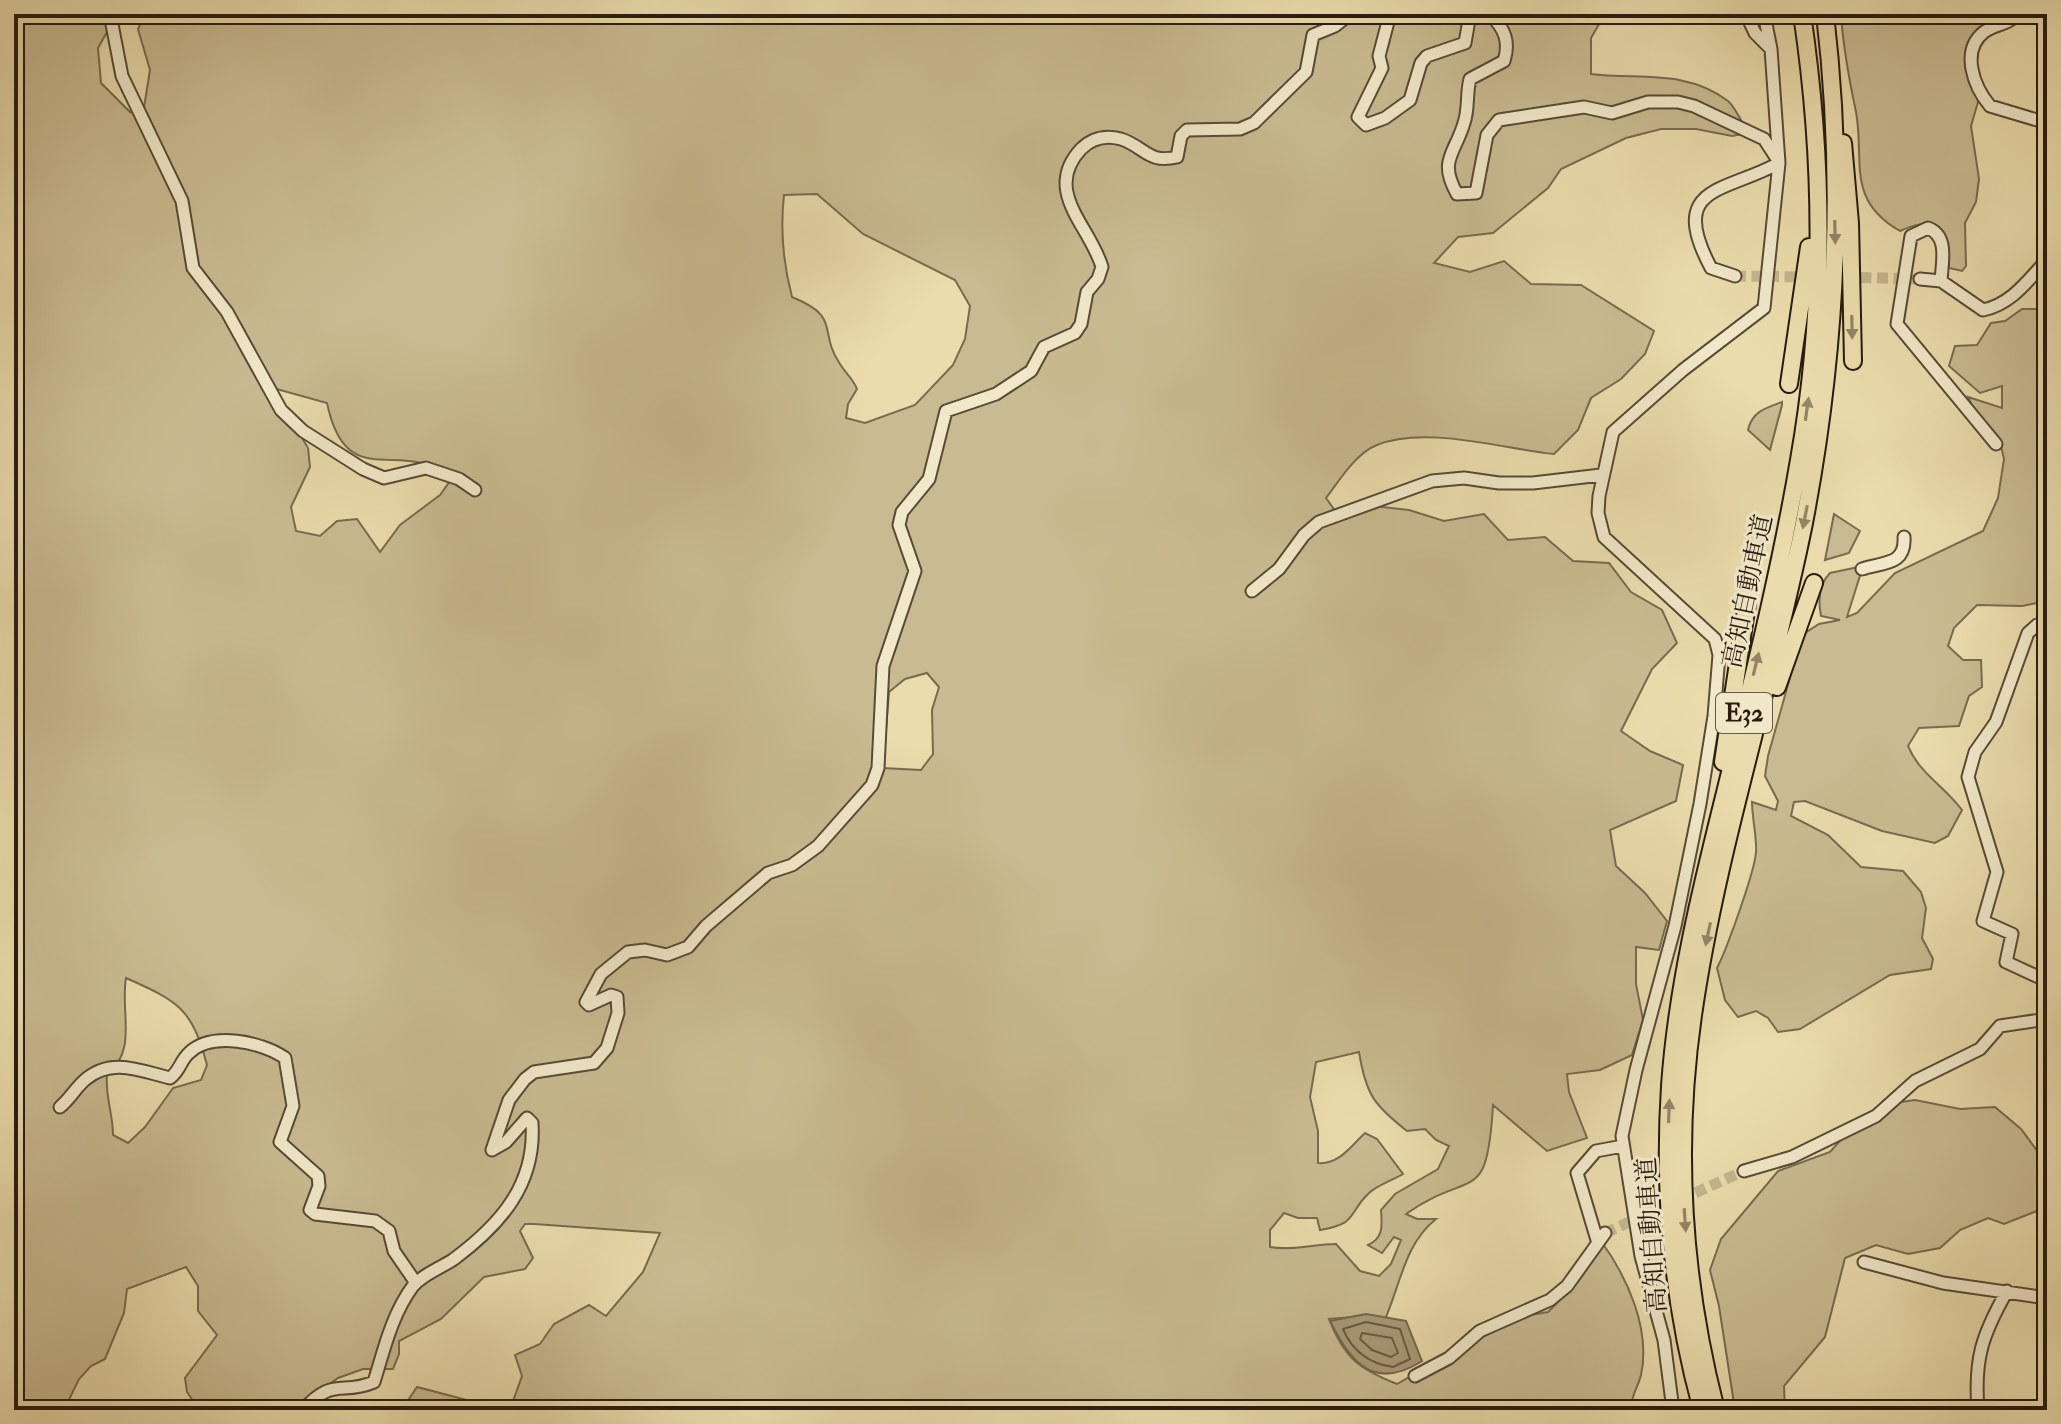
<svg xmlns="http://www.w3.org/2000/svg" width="2061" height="1424" viewBox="0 0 2061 1424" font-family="'IM FELL Double Pica','Noto Serif JP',serif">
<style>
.green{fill:#c9bb91;stroke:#786b50;stroke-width:2;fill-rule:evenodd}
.water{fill:#a89a77;stroke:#75674e;stroke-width:2}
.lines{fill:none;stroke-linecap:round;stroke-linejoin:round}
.shore{stroke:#685a44;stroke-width:2}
.minor-tunnel{stroke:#c3b58d;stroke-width:11;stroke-dasharray:11 5.5;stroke-linecap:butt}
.minor-casing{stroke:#584b37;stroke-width:15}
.highway-casing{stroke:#281b10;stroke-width:20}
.minor{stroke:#f1e8c9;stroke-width:11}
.highway{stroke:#eadcac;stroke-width:16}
.oneway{fill:#938566}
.labels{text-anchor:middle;stroke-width:6;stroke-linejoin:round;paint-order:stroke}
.shield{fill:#f1e8c9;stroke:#645848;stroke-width:2}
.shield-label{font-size:24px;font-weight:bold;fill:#281b10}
.street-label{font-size:26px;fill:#281b10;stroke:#f1e8c9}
</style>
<rect width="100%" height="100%" fill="#eadcac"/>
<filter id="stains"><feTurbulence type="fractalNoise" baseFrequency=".0025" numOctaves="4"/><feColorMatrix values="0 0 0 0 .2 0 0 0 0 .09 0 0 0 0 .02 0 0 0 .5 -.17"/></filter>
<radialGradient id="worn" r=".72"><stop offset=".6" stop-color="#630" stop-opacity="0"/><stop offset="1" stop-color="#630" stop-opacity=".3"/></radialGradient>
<path class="green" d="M 14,14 L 117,14 L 98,48 L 101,83 L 130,112 L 143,114 L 150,70 L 138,29 L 145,14 L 1118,14 L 1118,18 L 1153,24 L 1212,22 L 1218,14 L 1605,14 L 1591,38 L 1591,74 C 1638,80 1687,69 1728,101 C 1736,108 1742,123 1748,133 L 1732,136 L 1696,129 L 1661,129 L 1626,138 L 1561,169 L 1548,188 L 1493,233 L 1458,237 L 1434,263 L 1470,272 L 1504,261 L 1531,284 L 1581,285 L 1654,331 L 1645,354 L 1621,379 L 1591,398 L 1578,430 L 1554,454 C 1503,449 1425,425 1377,445 C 1356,453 1339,481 1326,498 L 1339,516 L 1374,506 L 1409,510 L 1444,521 L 1484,514 L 1508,540 L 1545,537 L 1573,561 L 1609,563 L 1631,592 L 1662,610 L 1677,643 L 1652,669 L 1621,731 L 1650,751 L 1683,765 L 1676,801 L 1610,830 L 1616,866 L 1645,893 L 1667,921 L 1659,950 L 1636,947 L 1636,984 L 1643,1020 L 1632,1055 L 1600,1070 L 1567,1074 L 1569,1092 L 1587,1138 L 1547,1151 L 1493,1105 C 1487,1209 1472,1167 1406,1214 L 1417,1219 L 1436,1219 C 1403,1245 1400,1289 1382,1326 L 1365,1316 L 1329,1319 C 1344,1358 1359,1369 1397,1384 L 1512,1318 L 1548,1312 L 1574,1286 L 1601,1241 C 1627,1277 1651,1329 1641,1375 C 1638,1387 1630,1398 1631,1410 L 407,1410 L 409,1399 L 417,1387 L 497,1408 L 513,1401 L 522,1376 L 515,1355 L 540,1344 L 554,1324 L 589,1305 L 606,1316 L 643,1272 L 660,1233 L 534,1224 L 525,1224 L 520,1231 L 533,1258 L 525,1269 L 484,1277 L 441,1319 L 399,1341 L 399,1354 L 393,1369 L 363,1369 L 338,1378 L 295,1410 L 199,1410 L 187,1392 L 185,1378 L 217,1335 L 198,1311 L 198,1286 L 186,1267 L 127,1289 L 124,1313 L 105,1359 L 91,1366 L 79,1379 L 64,1410 L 48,1405 L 41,1410 L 14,1410 ZM 817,194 L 863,234 L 955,280 L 970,306 L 965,339 L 953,365 L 915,405 L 865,423 L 846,418 L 848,404 L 857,389 C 852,377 846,374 840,364 C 817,330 843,318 792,297 C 783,263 780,231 784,195 ZM 273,388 L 327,403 C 347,499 406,432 450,481 L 440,495 L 400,525 L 380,552 L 357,519 L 337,521 L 320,536 L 296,531 L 291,507 L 310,467 L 308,448 ZM 927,673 L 939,687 L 932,710 L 933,754 L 921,770 L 883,768 L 889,692 L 905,679 ZM 126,978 C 178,1001 192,1008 207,1065 L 201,1080 L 173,1088 L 145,1127 L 128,1143 L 113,1135 C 113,1113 105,1097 107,1075 C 138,1049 120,1013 126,978 ZM 1359,1052 C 1366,1095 1374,1105 1407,1131 L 1425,1129 L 1436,1140 L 1449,1146 L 1438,1169 L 1395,1194 L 1381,1210 C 1382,1225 1384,1238 1368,1245 L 1382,1253 L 1394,1237 L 1401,1240 L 1391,1264 L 1379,1276 L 1360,1271 L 1336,1244 C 1313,1244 1293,1251 1270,1247 L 1270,1230 L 1284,1213 L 1298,1218 L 1317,1218 L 1320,1230 C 1359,1223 1346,1215 1369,1193 C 1377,1185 1393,1180 1403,1174 L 1377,1139 L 1365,1133 C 1351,1146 1339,1165 1318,1163 L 1318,1131 L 1310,1097 L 1316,1062 Z
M 1841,14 L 2002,14 L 1977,47 L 1972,68 L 1983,85 L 1971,126 L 1979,179 L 1976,202 L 1965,223 L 1966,266 L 1962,271 L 1949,268 C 1948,228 1940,213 1900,231 C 1845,200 1865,159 1856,112 C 1849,79 1843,47 1841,14 Z
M 2022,309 L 2038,309 L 2047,320 L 2047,601 L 2022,606 L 1977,605 L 1954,628 L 1948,646 L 1963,660 L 1981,660 L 1982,687 L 1969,696 L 1959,726 L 1919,728 L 1908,746 C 1919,773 1944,786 1962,810 L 1948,836 L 1935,843 L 1882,831 L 1805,801 L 1794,802 L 1791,816 L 1828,835 L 1861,867 L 1903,871 L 1921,892 L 1926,908 L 1922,938 L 1933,959 L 1931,969 L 1890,975 L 1800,1029 L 1778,1032 L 1768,1018 L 1756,1011 L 1738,1017 L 1725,1000 L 1717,968 C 1726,951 1755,871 1756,852 C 1757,836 1752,818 1752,802 L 1776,810 L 1778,801 L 1765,776 L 1768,756 L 1802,635 L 1819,624 L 1840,620 L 1821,616 C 1818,601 1818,585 1830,573 L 1863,566 L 1847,617 L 1857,613 L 1895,573 L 1983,531 L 1998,498 L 2004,459 L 1999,438 L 1978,418 L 1968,397 L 2002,408 L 2002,386 L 1980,393 L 1949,366 L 1955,346 L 1977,345 L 1991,323 L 2005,321 Z
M 1782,402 L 1782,405 L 1770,450 L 1748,430 C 1752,412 1765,408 1782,402 Z
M 1834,514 L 1860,531 L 1849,553 L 1825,560 Z
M 1915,1100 L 1960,1109 L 1995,1107 L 2021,1129 L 2047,1164 L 2047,1207 L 2004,1224 L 1988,1218 L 1960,1230 L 1940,1248 L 1908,1254 L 1876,1245 L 1845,1258 L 1825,1337 L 1784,1386 L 1785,1410 L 1735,1410 L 1719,1306 L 1710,1270 L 1721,1239 L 1778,1171 L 1830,1152 L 1848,1132 L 1887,1104 Z"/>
<path class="water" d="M 1366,1314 L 1406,1321 L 1422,1361 C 1375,1391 1351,1364 1330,1321 Z"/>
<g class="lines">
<path class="shore" d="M 1366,1322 L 1400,1329 L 1410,1359 L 1393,1367 C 1370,1364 1352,1351 1343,1329 Z
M 1362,1333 L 1392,1338 L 1398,1353 L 1391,1357 L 1372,1350 L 1360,1339 Z"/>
<path class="minor-tunnel" d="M 1735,276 L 1811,277
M 1844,277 L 1920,279
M 1605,1233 L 1744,1171"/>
<g class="minor-casing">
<path id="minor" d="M 110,14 L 122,76 L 182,201 L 193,268 L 227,312 L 281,410 L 303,431 L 363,469 L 384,478 L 426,468 L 459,479 L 475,490
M 1390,14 L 1379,56 L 1382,68 L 1358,117 L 1366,125 L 1385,118 L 1410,100 L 1421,63 L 1427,56 L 1465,43 L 1470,14
M 1490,14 C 1505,29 1510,42 1504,61 L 1470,79 C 1466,94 1469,109 1464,123 C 1455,154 1438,160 1457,194 L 1476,193 L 1487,135 L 1499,120 L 1584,107 L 1612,113 L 1648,102 L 1678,102 L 1694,106 L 1764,139 L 1779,162
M 1746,14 L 1755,33 L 1771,49
M 2017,14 C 2008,25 1995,24 1984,32 C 1960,51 1974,87 1990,106 L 2047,123
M 1735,276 L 1711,268 C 1667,185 1724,193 1779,163
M 1920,279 L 1941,281 L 1983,310 C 2012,304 2028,280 2047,260
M 1941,281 C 1942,262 1949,236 1928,228 L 1911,236 L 1897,324 L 1996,444
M 1862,569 C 1882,562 1906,566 1904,537
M 1252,591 L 1279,569 L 1304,535 L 1319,522 L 1432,481 L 1464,478 L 1499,483 L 1533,483 L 1601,475
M 2047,623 L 2037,625 L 2028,633 L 1996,722 L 1975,752 L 1968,777 L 1997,872 L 1983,921 L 2012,934 L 2006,962 L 2047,981
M 60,1107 C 70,1099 76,1087 86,1079 C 112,1057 141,1071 170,1078 C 180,1071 180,1061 189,1053 C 212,1031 262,1042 285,1058 L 293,1106 L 280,1142 L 318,1176 L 319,1186 L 310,1210 L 315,1214 L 375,1221 L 389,1231 L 394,1251 L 416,1283
M 1744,1171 L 1792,1157 L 1876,1116 L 1915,1081 L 1980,1049 L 2000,1026 L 2047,1019
M 1597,1240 L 1577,1173 L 1596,1151 L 1623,1146
M 1864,1262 L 1943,1283 L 2047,1298
M 1415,1376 L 1449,1358 L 1480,1331 L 1550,1300 L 1567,1286 L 1605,1233
M 303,1410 C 334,1376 341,1396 374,1382 C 384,1350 392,1314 413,1286 C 423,1274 441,1268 454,1259 C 501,1224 536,1184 532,1123 L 527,1118 L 506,1142 L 492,1150 L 509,1100 L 525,1079 L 534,1072 L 594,1063 L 607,1048 L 618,1013 L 617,997 L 611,995 L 589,1005 L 586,1002 L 601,974 L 628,952 L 645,950 L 667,955 L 688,947 L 706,926 L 768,873 L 792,865 L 818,846 L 872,785 L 878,768 L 883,666 L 915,571 L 899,525 L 902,512 L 929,479 L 946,411 L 996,394 L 1031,371 L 1044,347 L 1075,333 L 1081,324 L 1087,292 L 1098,279 L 1102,267 C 1090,226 1042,191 1081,149 C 1092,138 1106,135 1121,139 C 1145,147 1148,164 1177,157 L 1181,136 L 1187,130 L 1240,129 L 1254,123 L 1306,72 L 1313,35 L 1335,26 L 1350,14
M 1673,1410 L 1664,1340 L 1641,1256 L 1622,1136 L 1636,1070 L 1675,926 L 1700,804 L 1714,716 L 1719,655 L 1715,639 L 1604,537 L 1598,513 L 1599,496 L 1613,432 L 1683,370 L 1764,308 L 1779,163 L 1771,49 L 1764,14
M 1978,1410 C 1974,1359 1982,1335 2007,1291"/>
</g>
<g class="highway-casing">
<path id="highway" d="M 1843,143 L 1850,223 L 1853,361
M 1789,384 L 1809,247
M 1777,687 L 1814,583
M 1723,762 L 1747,604
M 1702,1410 C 1673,1305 1663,1194 1670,1086 C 1677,986 1701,889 1725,793 C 1752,682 1780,572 1799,460 C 1825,312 1824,162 1802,14
M 1716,1410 C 1683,1282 1674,1147 1693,1015 C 1717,849 1771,688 1804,523 C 1836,356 1845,184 1825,14"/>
</g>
<use href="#minor" class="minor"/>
<use href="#highway" class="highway"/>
</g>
<defs><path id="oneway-solid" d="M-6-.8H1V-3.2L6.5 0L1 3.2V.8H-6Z" transform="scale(2)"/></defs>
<g class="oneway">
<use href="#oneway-solid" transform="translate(1835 232) rotate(89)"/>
<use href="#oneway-solid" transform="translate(1852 327) rotate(89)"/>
<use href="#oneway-solid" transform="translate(1807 409) rotate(-82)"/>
<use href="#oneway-solid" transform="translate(1805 517) rotate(101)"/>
<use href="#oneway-solid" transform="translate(1756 664) rotate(-76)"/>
<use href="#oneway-solid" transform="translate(1708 934) rotate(102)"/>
<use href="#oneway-solid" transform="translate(1669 1111) rotate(-88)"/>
<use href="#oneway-solid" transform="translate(1685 1220) rotate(86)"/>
</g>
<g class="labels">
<rect class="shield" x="1716" y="693" width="56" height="40" rx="6"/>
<g class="shield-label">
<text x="1744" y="721">E32</text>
</g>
<g class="street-label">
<text transform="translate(1747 591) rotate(-78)" y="9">高知自動車道</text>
<text transform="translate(1651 1235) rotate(-94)" y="9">高知自動車道</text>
</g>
</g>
<rect width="2061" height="1424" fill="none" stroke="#eadcac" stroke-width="48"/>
<rect x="16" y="16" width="2029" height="1392" fill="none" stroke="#281b10" stroke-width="4"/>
<rect x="24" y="24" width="2013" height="1376" fill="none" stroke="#281b10" stroke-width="2"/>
<rect width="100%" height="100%" filter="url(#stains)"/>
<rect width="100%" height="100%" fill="url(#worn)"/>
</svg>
